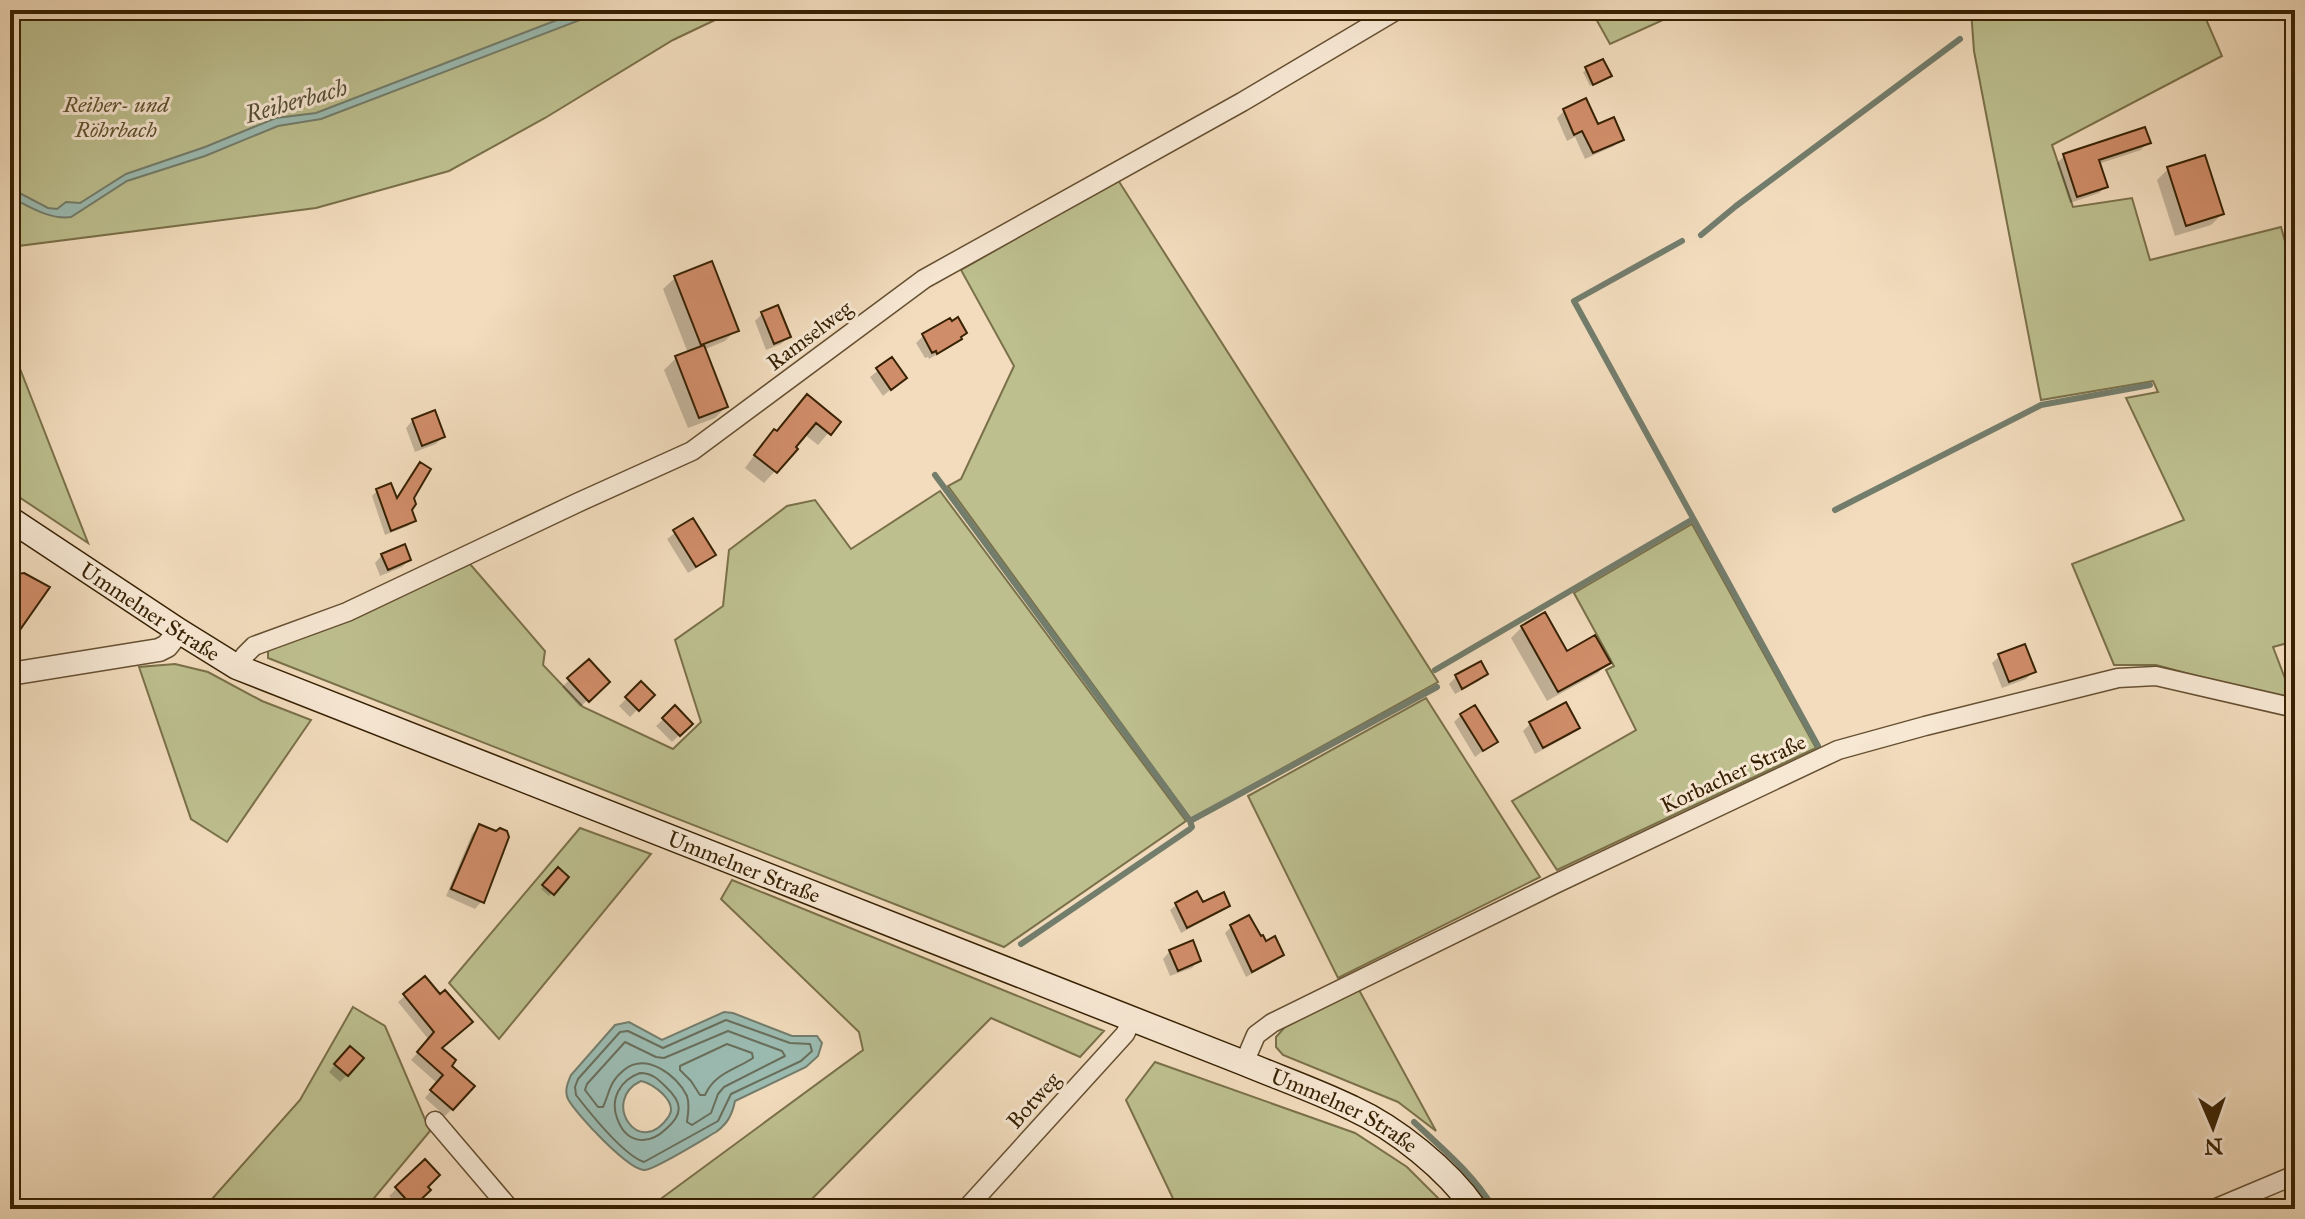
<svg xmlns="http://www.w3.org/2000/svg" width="2305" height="1219" viewBox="0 0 2305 1219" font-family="'IM FELL Great Primer',serif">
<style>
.green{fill:#bdbf8f;stroke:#7a7049;stroke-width:2}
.water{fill:#9bbbb2;stroke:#737d6c;stroke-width:2;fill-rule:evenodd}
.shadow{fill:#0003}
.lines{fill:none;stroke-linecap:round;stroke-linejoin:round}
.shore{stroke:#696e5a;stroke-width:2}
.stream{stroke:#737d6c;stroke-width:6}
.building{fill:#d08d69;stroke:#372103;stroke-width:2}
.minor-casing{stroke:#665032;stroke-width:21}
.tertiary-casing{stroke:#665032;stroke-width:25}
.secondary-casing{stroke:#372103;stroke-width:27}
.minor{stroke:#f7e8d4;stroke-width:18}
.tertiary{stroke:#f7e8d4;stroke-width:22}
.secondary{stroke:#f7e8d4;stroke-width:24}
.labels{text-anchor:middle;stroke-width:6;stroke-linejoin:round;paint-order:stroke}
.park-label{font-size:22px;font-style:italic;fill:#5f502d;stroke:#f7e8d4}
.street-label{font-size:22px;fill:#372103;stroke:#f7e8d4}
.water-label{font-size:24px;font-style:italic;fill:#554f38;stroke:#f7e8d4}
</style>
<rect width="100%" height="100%" fill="#f2dcbd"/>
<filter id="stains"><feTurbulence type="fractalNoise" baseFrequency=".0025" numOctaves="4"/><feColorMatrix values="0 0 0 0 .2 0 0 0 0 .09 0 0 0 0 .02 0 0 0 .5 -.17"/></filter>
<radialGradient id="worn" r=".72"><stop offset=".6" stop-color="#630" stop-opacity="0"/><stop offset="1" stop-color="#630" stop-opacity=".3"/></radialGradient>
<path class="green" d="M 10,10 L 736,10 L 673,40 L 545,118 L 449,171 L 316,208 L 10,247 Z
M 1591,10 L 1685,10 L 1610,44 Z
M 1971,10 L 2202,10 L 2222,56 L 2052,145 L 2073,207 L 2132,198 L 2150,260 L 2281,227 L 2295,277 L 2295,641 L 2273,647 L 2294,702 L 2156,665 L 2114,665 L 2072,564 L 2184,520 L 2126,398 L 2158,392 L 2153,381 L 2041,400 L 1974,51 Z
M 1118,180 L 1438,682 L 1191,819 L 948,486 L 961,479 L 1014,366 L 961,270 Z
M 10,343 L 88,543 L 10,491 Z
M 940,491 L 1186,821 L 1004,947 L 268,658 L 268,652 L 271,646 L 350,619 L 470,564 L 545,651 L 543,665 L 583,707 L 673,749 L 701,722 L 675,640 L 723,606 L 729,550 L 787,506 L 815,500 L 851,549 Z
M 1692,524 L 1816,748 L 1557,870 L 1512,801 L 1636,730 L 1606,670 L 1614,666 L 1574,593 Z
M 175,664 L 208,672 L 262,701 L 311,720 L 227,842 L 191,819 L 139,667 Z
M 1426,698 L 1540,877 L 1338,978 L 1248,796 Z
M 580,828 L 651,854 L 499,1039 L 449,983 Z
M 732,880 L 1104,1031 L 1080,1057 L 991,1018 L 802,1209 L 647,1209 L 863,1050 L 859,1032 L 721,899 Z
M 1359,990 L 1436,1131 L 1398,1102 L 1283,1055 L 1276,1047 L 1276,1037 L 1285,1027 Z
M 353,1007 L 385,1026 L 430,1131 L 365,1209 L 203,1209 L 300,1100 Z
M 1155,1062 L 1355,1133 L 1407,1167 L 1449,1209 L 1178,1209 L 1126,1100 Z"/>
<path class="water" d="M 583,10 L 606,10 L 321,119 L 278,126 L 205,156 L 127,181 L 71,217 C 49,220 29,206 10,197 L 10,188 L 48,208 L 57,209 L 66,202 L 80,203 L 126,174 L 205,147 L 276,118 L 316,113 Z
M 724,1012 L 733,1013 L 792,1036 L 817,1036 L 822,1043 L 818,1056 L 806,1067 L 735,1101 C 732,1115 728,1123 716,1132 C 704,1139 656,1169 645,1170 C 629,1171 576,1114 568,1099 C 564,1091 568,1082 571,1075 L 615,1025 L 629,1022 L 662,1040 ZM 641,1081 C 653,1083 678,1102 669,1116 C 639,1161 600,1100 641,1081 Z"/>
<path class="shadow" d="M 1602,61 L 1606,78 L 1590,86 L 1583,72 Z
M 1564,111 L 1597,126 L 1621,139 L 1614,146 L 1585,159 L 1575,137 L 1567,141 L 1557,118 Z
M 2148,142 L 2141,150 L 2098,164 L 2106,186 L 2099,193 L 2070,203 L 2057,163 L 2064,156 Z
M 2168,169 L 2222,214 L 2211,225 L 2175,236 L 2157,180 Z
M 711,264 L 736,330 L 725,341 L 703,350 L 726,407 L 715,418 L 688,428 L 664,370 L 676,358 L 688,353 L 663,289 L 675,278 Z
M 762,314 L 789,337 L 781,344 L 766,350 L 755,321 Z
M 949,321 L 960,339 L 952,346 L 929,359 L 928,357 L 925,358 L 916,343 L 923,336 Z
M 891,360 L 904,378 L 883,396 L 870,377 Z
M 796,408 L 838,422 L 818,445 L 804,434 L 793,447 L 795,449 L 764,483 L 745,468 L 763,443 L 776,433 Z
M 413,420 L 443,437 L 436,444 L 415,452 L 406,428 Z
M 420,465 L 410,510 L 414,520 L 408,526 L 385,535 L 372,496 L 377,491 L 396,500 Z
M 692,520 L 713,555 L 706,562 L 688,573 L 667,539 Z
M 382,555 L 409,560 L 402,567 L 380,576 L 375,563 Z
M 1522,627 L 1566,653 L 1608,662 L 1598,673 L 1547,701 L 1511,638 Z
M 2000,656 L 2033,672 L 2026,679 L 2002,688 L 1992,663 Z
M 588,662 L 607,682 L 580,707 L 562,687 Z
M 1486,674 L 1479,681 L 1455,694 L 1449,684 L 1456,677 Z
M 641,684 L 652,695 L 630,717 L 619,706 Z
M 675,708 L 691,724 L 672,742 L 656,726 Z
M 1461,715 L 1495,742 L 1475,757 L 1454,722 Z
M 1530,724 L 1578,728 L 1570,735 L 1535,754 L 1523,731 Z
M 479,827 L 496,833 L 482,901 L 475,909 L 446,896 L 472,834 Z
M 558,870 L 566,877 L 549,896 L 541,889 Z
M 1176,905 L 1202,905 L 1228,906 L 1222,911 L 1181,933 L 1170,910 Z
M 1231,927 L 1260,939 L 1282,954 L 1275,961 L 1246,977 L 1225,933 Z
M 1170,951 L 1199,960 L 1192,968 L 1170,976 L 1163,959 Z
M 405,996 L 440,997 L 440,1049 L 449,1066 L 452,1109 L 445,1116 L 425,1098 L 437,1083 L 411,1060 L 429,1040 L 398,1002 Z
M 343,1055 L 347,1075 L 340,1082 L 329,1072 Z
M 425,1162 L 425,1187 L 428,1190 L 411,1207 L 413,1209 L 401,1209 L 389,1196 Z"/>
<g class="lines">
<path class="shore" d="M 726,1020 L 790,1043 L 810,1044 L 812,1051 L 801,1061 L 731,1094 L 718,1121 L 644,1162 C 623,1155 590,1113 576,1095 L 575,1087 L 578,1079 L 620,1032 L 628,1031 L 663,1048 Z
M 728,1031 L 782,1051 L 785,1056 L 724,1087 L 718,1094 L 711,1113 L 692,1125 L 687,1122 C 688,1113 690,1105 687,1096 C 677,1075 646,1052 624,1070 C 609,1082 610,1092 603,1107 L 598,1107 L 585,1090 L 587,1084 L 625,1042 L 656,1057 L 664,1058 Z
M 727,1044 L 752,1053 L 753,1058 C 735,1070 715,1073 705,1095 L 700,1095 L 691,1081 L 680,1070 L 680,1066 Z
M 640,1073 C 652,1073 658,1079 666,1087 C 683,1103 683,1114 666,1129 C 648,1146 626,1144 617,1118 C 610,1099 620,1080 640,1073 Z"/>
<path class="stream" d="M 1701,235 L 1736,206 L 1960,39
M 1682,241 L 1574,301 L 1818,746
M 935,475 L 1190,821
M 1835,510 L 2041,405 L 2150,385
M 1435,670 L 1693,519
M 1021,944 L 1190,829 L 1192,827 L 1190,821 L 1437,687
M 1414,1122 C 1443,1149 1474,1175 1494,1209"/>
</g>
<path class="building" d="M 1603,59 L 1612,76 L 1593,85 L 1585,67 Z
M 1586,98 L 1598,124 L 1614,117 L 1624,140 L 1593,153 L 1582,131 L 1574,135 L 1563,109 Z
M 2145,127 L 2151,143 L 2099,160 L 2108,187 L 2077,197 L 2063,154 Z
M 2205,155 L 2224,214 L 2186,226 L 2167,167 Z
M 712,261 L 739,331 L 701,345 L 674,276 Z
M 778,305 L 791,337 L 774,344 L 761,312 Z
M 958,317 L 967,333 L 961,337 L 962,339 L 937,354 L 936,351 L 932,353 L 922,334 L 950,318 L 952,321 Z
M 704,345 L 728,407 L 699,418 L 675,356 Z
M 892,357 L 907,378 L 891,390 L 876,368 Z
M 807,394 L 841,422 L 831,435 L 816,423 L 796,447 L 798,449 L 777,473 L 754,455 L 774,429 L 777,431 Z
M 435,410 L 445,437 L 422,446 L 412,419 Z
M 420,462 L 431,469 L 414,498 L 416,504 L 412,510 L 416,521 L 391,531 L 376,489 L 391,483 L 397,498 Z
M 693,518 L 716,555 L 696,567 L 673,530 Z
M 405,544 L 411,560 L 388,570 L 381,554 Z
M 24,573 L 50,587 L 10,644 L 10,575 Z
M 1545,612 L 1567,651 L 1595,635 L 1611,663 L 1558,692 L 1521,626 Z
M 2025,644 L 2036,672 L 2009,682 L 1998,654 Z
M 589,659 L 610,682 L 589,702 L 567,678 Z
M 1481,661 L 1488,674 L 1462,689 L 1455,675 Z
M 641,681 L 655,695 L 639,711 L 625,697 Z
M 1566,702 L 1580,728 L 1543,748 L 1529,722 Z
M 675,705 L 693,724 L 680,736 L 662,718 Z
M 1475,705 L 1498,742 L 1483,751 L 1460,714 Z
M 479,824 L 496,831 L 500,828 L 507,831 L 509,837 L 484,903 L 451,889 Z
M 558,867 L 569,877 L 554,895 L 542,885 Z
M 1197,891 L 1203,902 L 1224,892 L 1230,906 L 1187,928 L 1175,903 Z
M 1249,915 L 1261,936 L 1263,935 L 1266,941 L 1275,936 L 1284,955 L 1252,972 L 1230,925 Z
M 1193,940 L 1201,961 L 1178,971 L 1169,950 Z
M 425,976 L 440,994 L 445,990 L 473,1022 L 442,1048 L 456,1060 L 452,1066 L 475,1086 L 453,1110 L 430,1090 L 443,1075 L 417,1052 L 434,1032 L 403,994 Z
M 350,1046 L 364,1058 L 348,1076 L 334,1064 Z
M 425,1159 L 440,1175 L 428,1187 L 431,1190 L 413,1207 L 395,1187 Z"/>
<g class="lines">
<g class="minor-casing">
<path id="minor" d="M 237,667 L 245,655 L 254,646 L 347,612 L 577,503 L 692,451 L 924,279 L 1242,102 L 1397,10
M 1244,1063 L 1256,1035 L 1272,1023 L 1555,884 L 1838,750 L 1925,726 L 2118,678 L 2156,676 L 2295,708
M 435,1121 L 510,1209
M 966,1209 L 1125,1034 L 1132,1020
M 2214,1209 L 2295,1175"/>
</g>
<g class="tertiary-casing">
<path id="tertiary" d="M 10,674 L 159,650 L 167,646 L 179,631"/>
</g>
<g class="secondary-casing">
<g id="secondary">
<path id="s1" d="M 10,519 L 179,631 L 237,667 L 1244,1063 C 1280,1078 1317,1091 1352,1108 C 1396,1128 1448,1170 1475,1209"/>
</g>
</g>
<use href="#minor" class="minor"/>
<use href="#tertiary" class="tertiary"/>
<use href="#secondary" class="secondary"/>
</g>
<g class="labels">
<g class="park-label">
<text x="116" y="112">Reiher- und<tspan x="116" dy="25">Röhrbach</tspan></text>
</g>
<g class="street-label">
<text transform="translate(809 335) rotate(-37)" y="8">Ramselweg</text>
<text dy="8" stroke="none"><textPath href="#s1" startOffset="168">Ummelner Straße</textPath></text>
<text transform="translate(1733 773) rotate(-25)" y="8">Korbacher Straße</text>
<text dy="8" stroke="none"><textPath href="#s1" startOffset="816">Ummelner Straße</textPath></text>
<text transform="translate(1033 1100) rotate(-48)" y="8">Botweg</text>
<text dy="8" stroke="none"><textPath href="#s1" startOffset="1464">Ummelner Straße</textPath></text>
</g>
<g class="water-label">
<text transform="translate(296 101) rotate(-16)" y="8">Reiherbach</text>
</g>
</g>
<rect width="2305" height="1219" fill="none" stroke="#f2dcbd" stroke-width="40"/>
<rect x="12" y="12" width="2281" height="1195" fill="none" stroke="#372103" stroke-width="4"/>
<rect x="20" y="20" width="2265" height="1179" fill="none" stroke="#372103" stroke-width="2"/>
<g transform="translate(2213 1127) rotate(178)" stroke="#f7e8d4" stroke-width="6" paint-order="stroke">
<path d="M0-6L14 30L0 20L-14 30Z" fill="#372103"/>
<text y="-12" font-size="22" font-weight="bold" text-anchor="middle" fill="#372103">N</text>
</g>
<rect width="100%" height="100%" filter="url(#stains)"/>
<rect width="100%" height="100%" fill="url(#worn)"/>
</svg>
